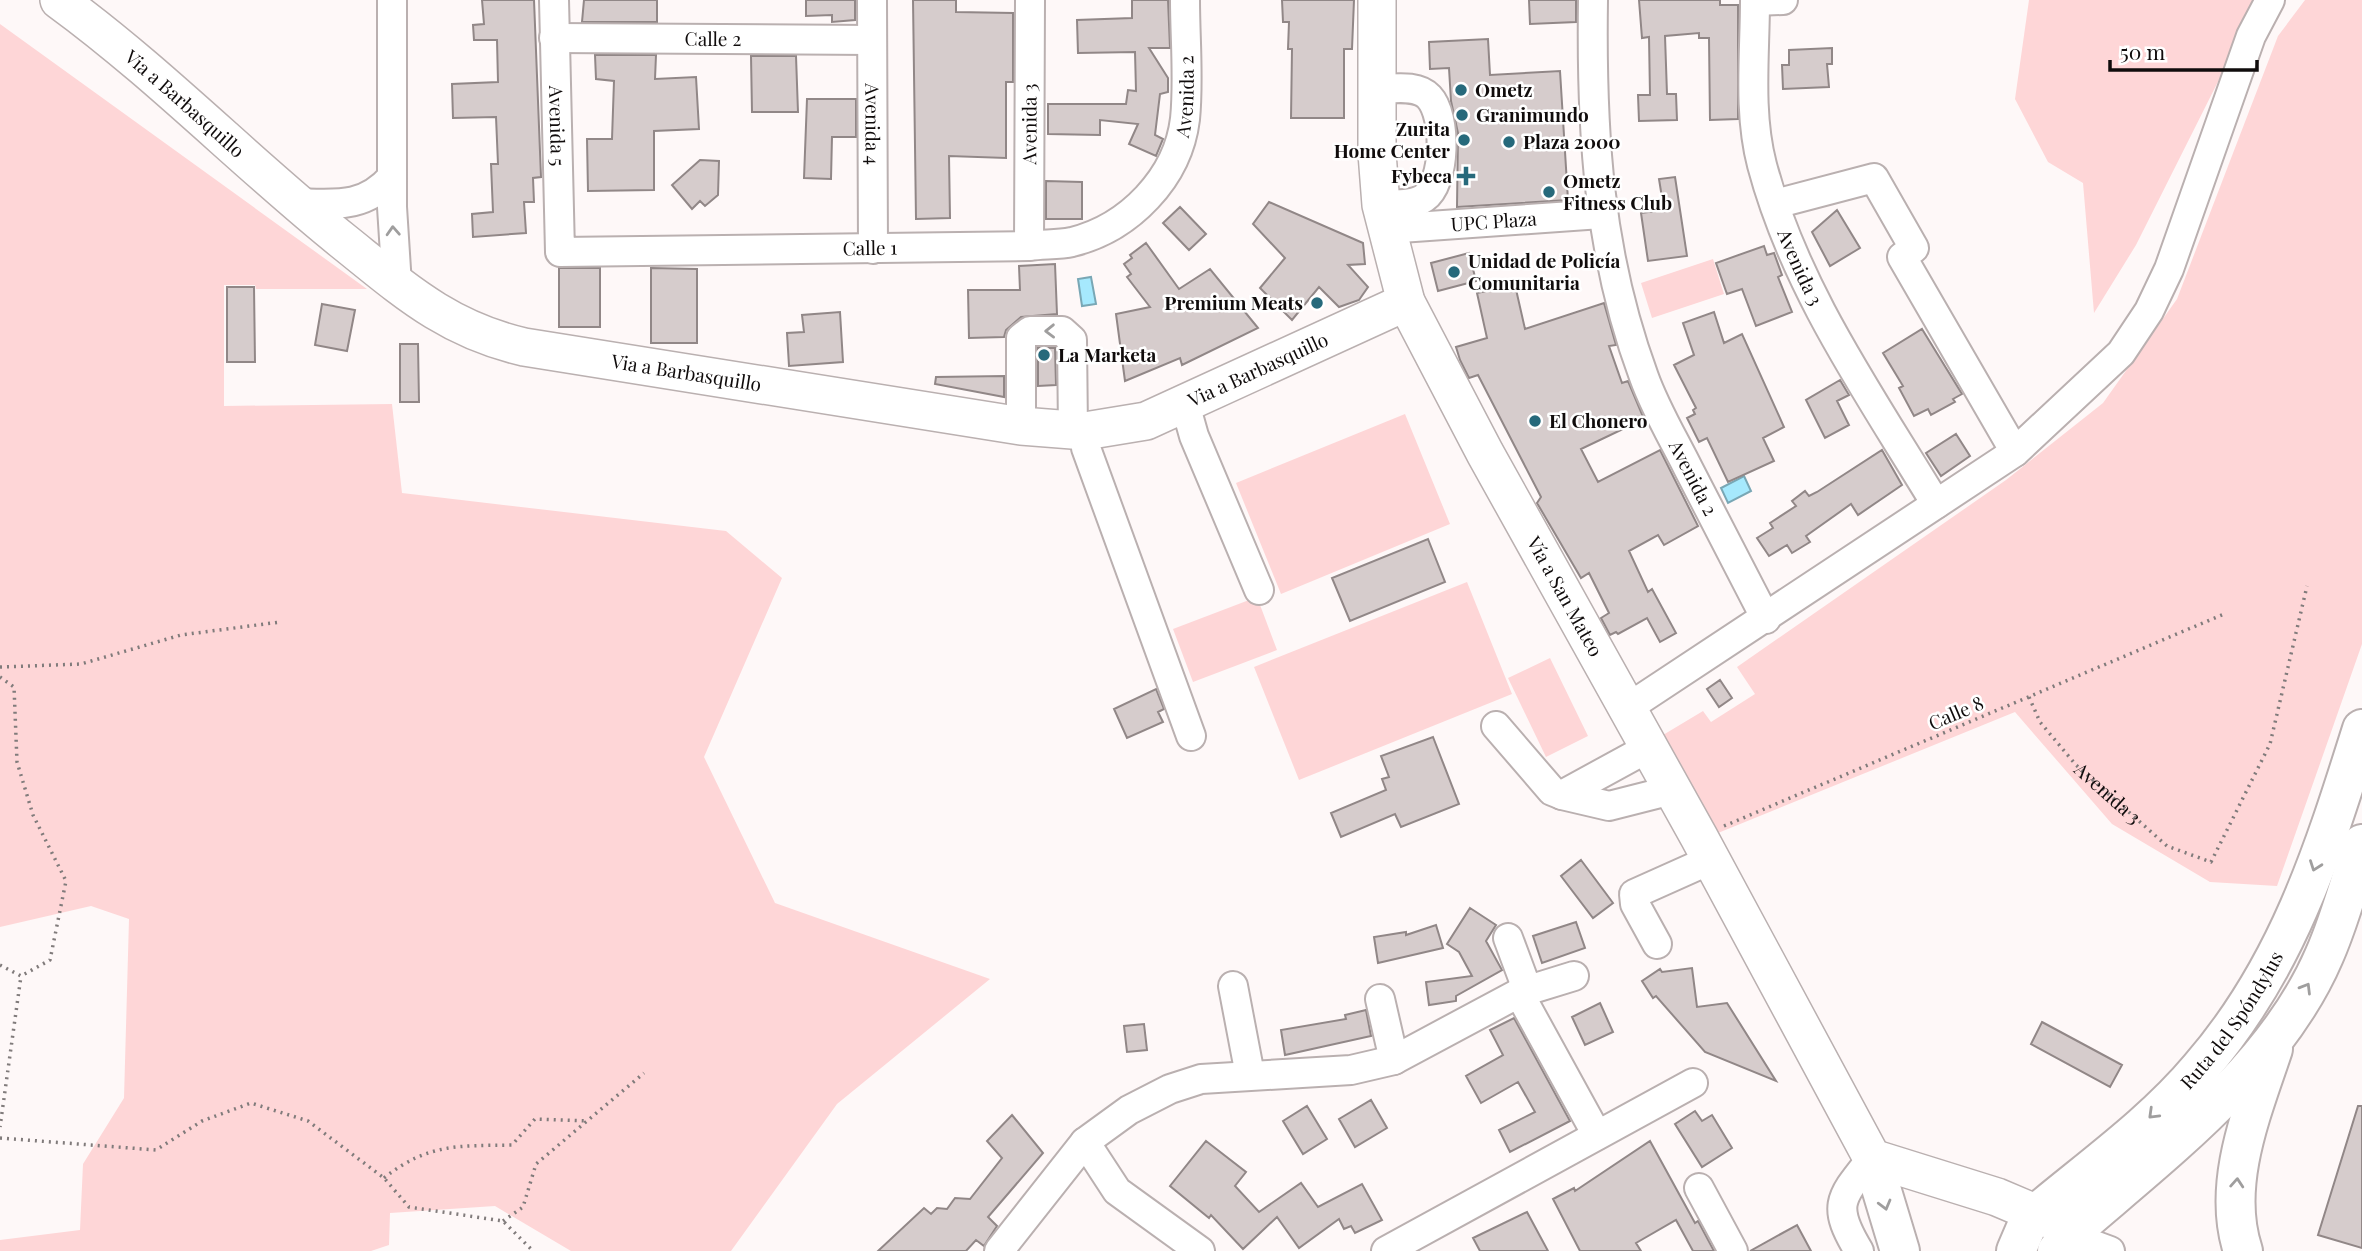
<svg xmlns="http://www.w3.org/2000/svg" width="2362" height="1251" viewBox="0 0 2362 1251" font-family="'Playfair Display',serif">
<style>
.green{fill:#fed6d7}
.water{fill:#a6e9fd;stroke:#79a7b5;stroke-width:2}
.building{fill:#d6cccc;stroke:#918787;stroke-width:2}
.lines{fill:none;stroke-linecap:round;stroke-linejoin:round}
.minor-casing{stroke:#bab0b0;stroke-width:32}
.major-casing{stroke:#bab0b0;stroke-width:40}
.highway-casing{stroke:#bab0b0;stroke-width:42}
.path{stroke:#807b7b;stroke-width:3.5;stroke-dasharray:2 5;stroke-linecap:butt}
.minor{stroke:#fff;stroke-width:28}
.major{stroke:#fff;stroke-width:37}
.highway{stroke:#fff;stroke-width:38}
.oneway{stroke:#9f9e9e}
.poi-dot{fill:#26697b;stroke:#fff;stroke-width:2.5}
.labels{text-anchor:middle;stroke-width:5;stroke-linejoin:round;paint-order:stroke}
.street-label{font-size:19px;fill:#100c0c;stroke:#fff}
.poi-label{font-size:19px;font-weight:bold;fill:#100c0c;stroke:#fff;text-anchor:start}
</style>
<rect width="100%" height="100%" fill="#fef8f8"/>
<path class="green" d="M 2029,0 L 2259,0 L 2136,245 L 2094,313 L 2083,183 L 2048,162 L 2015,99 Z
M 2305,0 L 2362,0 L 2362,644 L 2277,886 L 2210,882 L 2112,824 L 2015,712 L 1718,833 L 1663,735 L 1703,711 L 1711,722 L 1755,694 L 1737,667 L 2006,480 L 2103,403 L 2177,299 L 2278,36 Z
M 0,24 L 367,289 L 256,289 L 255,285 L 224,285 L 224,406 L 392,404 L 402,493 L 726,531 L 782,578 L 704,757 L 775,903 L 990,979 L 837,1104 L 731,1251 L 571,1251 L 495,1206 L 390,1213 L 389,1245 L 371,1251 L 0,1251 L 0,1240 L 80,1230 L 83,1164 L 124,1098 L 129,919 L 91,906 L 0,927 Z
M 1713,259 L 1724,294 L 1652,318 L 1641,283 Z
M 1405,414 L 1450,524 L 1281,594 L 1236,483 Z
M 1467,582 L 1512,694 L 1299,780 L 1254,667 Z
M 1257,597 L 1277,650 L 1193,682 L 1173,629 Z
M 1550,658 L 1588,736 L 1546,757 L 1508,678 Z"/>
<path class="water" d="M 1091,277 L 1096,304 L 1082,306 L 1078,279 Z
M 1744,476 L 1751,491 L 1728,503 L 1721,488 Z"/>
<path class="building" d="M 482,0 L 534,0 L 541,177 L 533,178 L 534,202 L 524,202 L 526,233 L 473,237 L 472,214 L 493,212 L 491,164 L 498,164 L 496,117 L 453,118 L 452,84 L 498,82 L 497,40 L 474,40 L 473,25 L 484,24 Z
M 584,0 L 657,0 L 657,22 L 582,22 Z
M 806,0 L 855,0 L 855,20 L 832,22 L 832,15 L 806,16 Z
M 913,0 L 956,0 L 956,12 L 1013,13 L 1013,82 L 1006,82 L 1006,158 L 949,156 L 950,218 L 916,219 Z
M 1132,0 L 1168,0 L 1170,48 L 1149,48 L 1168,78 L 1168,92 L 1160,94 L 1155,135 L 1163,139 L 1156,156 L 1129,144 L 1138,124 L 1100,120 L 1100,135 L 1048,134 L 1048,104 L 1126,104 L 1128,90 L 1136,91 L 1135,52 L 1078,53 L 1077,20 L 1132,18 Z
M 1282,0 L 1354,0 L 1352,49 L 1344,49 L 1344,118 L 1291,118 L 1292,49 L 1288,49 L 1289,22 L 1283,22 Z
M 1529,0 L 1576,0 L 1576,22 L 1530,24 Z
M 1639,0 L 1720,0 L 1720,5 L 1738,5 L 1738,119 L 1710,120 L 1709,38 L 1699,38 L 1699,33 L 1665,36 L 1667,94 L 1676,94 L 1677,120 L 1639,121 L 1638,95 L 1650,95 L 1649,37 L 1642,38 Z
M 1488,39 L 1490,75 L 1560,71 L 1568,200 L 1457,207 L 1458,133 L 1451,101 L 1449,68 L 1430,69 L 1429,42 Z
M 1832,48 L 1832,64 L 1827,64 L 1829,87 L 1783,89 L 1782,65 L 1789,65 L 1789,50 Z
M 595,55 L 656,55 L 655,79 L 696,77 L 699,129 L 654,131 L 654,190 L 588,191 L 587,139 L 612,139 L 614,81 L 596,79 Z
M 751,56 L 796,56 L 798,112 L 752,112 Z
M 807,99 L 856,99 L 856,137 L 832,137 L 831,179 L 804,178 Z
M 700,160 L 719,161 L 718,195 L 705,206 L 700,201 L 692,209 L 672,185 Z
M 1675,177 L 1687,256 L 1648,261 L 1641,213 L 1664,210 L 1659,179 Z
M 1046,181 L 1082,182 L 1082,219 L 1046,219 Z
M 1269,202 L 1363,243 L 1365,264 L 1348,265 L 1368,287 L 1359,300 L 1339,307 L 1319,287 L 1292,320 L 1260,288 L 1285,258 L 1253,224 Z
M 1180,207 L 1206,234 L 1189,250 L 1163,223 Z
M 1837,210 L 1860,248 L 1830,266 L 1812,232 Z
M 1146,243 L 1179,289 L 1210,269 L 1258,328 L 1182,365 L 1180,358 L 1125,381 L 1116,314 L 1150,307 L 1127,277 L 1131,274 L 1124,264 L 1132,258 L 1130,255 Z
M 1764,246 L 1767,255 L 1774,253 L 1782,275 L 1778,277 L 1792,312 L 1756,326 L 1742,289 L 1727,294 L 1716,263 Z
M 1469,253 L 1476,281 L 1438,291 L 1431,263 Z
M 1055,264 L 1057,314 L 1021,317 L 1006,330 L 1004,337 L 969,338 L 968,290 L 1020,290 L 1019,266 Z
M 559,268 L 600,268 L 600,327 L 559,327 Z
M 651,268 L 697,269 L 697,343 L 651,343 Z
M 1515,285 L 1525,329 L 1604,303 L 1616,345 L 1609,346 L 1622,383 L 1628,381 L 1644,419 L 1581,449 L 1598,482 L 1660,450 L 1698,526 L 1664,545 L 1658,535 L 1629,551 L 1648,592 L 1652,589 L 1676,633 L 1660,642 L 1647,618 L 1618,634 L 1616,632 L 1610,635 L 1601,618 L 1609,613 L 1589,573 L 1581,578 L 1537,503 L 1541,497 L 1478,375 L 1469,378 L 1460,360 L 1456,347 L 1487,338 L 1477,293 Z
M 227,287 L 254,287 L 255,362 L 227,362 Z
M 322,304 L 355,310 L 347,351 L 315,345 Z
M 840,312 L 843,362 L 789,366 L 787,333 L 804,332 L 802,315 Z
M 1714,312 L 1724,343 L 1742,334 L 1784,427 L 1763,438 L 1774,461 L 1728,482 L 1707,438 L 1699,442 L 1687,418 L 1695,414 L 1693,410 L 1696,408 L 1674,365 L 1694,355 L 1683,323 Z
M 1922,329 L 1962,394 L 1953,399 L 1955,402 L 1931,415 L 1928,409 L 1914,416 L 1899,388 L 1903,386 L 1883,353 Z
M 400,344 L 418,344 L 419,402 L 400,402 Z
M 1038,348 L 1055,348 L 1056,385 L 1038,386 Z
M 1004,376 L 1004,397 L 935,384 L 936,377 Z
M 1840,380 L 1849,395 L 1837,401 L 1849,425 L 1825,438 L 1806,400 Z
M 1956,434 L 1970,456 L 1941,476 L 1926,453 Z
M 1882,450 L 1902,485 L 1858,515 L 1851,504 L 1806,536 L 1810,542 L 1792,553 L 1787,545 L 1769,556 L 1757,538 L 1773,528 L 1770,523 L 1796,506 L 1792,501 L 1805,491 L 1809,496 L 1817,492 Z
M 1428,539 L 1445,582 L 1350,621 L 1332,578 Z
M 1720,680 L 1732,698 L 1719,707 L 1707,689 Z
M 1156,689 L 1164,709 L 1158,712 L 1163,722 L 1127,738 L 1114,709 Z
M 1433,737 L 1459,804 L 1401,827 L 1395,814 L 1341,837 L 1331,813 L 1386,790 L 1382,779 L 1389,777 L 1381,756 Z
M 1581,860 L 1613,903 L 1593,918 L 1561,876 Z
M 1470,908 L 1496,925 L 1486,941 L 1502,970 L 1456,996 L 1456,1001 L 1429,1005 L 1426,982 L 1472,976 L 1459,952 L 1447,944 Z
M 1576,922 L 1585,948 L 1542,963 L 1533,936 Z
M 1436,925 L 1443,948 L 1378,963 L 1374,937 L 1406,932 L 1406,935 Z
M 1692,968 L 1697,1007 L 1727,1003 L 1776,1081 L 1705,1052 L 1656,996 L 1653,998 L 1642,981 L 1660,969 L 1662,972 Z
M 1600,1003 L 1613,1032 L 1585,1045 L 1572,1017 Z
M 1366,1010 L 1371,1036 L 1285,1055 L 1281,1030 L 1346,1019 L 1345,1015 Z
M 1514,1018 L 1570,1121 L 1510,1152 L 1499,1130 L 1535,1112 L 1518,1082 L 1481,1103 L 1466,1076 L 1503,1055 L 1490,1030 Z
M 2042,1022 L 2122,1065 L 2110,1087 L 2031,1044 Z
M 1144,1024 L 1147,1050 L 1127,1052 L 1124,1026 Z
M 1371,1100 L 1387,1128 L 1355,1147 L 1339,1119 Z
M 1307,1106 L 1327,1139 L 1303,1154 L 1283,1121 Z
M 2358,1106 L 2362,1106 L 2362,1248 L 2318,1235 Z
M 1695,1111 L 1702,1121 L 1712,1115 L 1732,1148 L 1702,1167 L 1675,1124 Z
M 1012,1115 L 1043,1153 L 988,1217 L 997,1226 L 984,1246 L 976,1240 L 966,1251 L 878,1251 L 924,1208 L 931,1214 L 937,1208 L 947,1209 L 955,1198 L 970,1199 L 1002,1158 L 987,1141 Z
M 1206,1141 L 1246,1172 L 1235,1186 L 1259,1212 L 1301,1183 L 1318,1207 L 1362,1184 L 1382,1220 L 1355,1233 L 1351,1226 L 1344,1229 L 1339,1219 L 1299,1248 L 1277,1217 L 1243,1249 L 1211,1215 L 1209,1218 L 1170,1186 Z
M 1650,1141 L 1695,1223 L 1698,1221 L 1714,1251 L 1693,1251 L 1676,1220 L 1636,1243 L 1641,1251 L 1580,1251 L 1553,1199 L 1574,1188 L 1575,1191 Z
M 1527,1212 L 1548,1251 L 1480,1251 L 1473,1238 Z
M 1797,1225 L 1811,1251 L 1750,1251 Z"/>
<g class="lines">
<g class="minor-casing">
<g id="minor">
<path d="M 392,0 L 392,207 L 397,285"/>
<path id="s2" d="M 554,0 L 560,252 L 1029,246 C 1043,244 1058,245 1072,242 C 1129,228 1178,178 1185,119 C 1189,80 1185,39 1185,0"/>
<path id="s3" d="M 872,0 L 873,249"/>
<path id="s4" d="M 1593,0 C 1591,131 1598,253 1644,377 C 1655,408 1673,438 1688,468 C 1714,518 1740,568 1766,619"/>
<path id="s5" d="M 1755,0 C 1755,54 1748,112 1762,165 C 1795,289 1870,395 1936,504"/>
<path d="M 1755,1 L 1783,0"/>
<path id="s6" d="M 554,38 L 872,40"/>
<path d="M 1377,89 C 1393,89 1417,84 1429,97 C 1447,116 1446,183 1424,198 C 1413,206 1394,204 1381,205"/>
<path d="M 296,203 C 335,204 364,209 392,177"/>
<path d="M 1775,204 L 1874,178 L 1914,248 L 1902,257 L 2015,452"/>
<path id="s7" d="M 1386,229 L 1601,214"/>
<path id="s8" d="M 1029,246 L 1030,0"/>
<path d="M 1185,404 L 1194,436 L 1259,590"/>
<path d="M 1021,426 L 1021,338 L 1030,331 L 1062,331 L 1072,340 L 1073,431"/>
<path d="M 1085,431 L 1086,448 L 1191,736"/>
<path d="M 1626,709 L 2015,452 L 2121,353 L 2149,311 L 2169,269 L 2251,36 L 2270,0"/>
<path d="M 1496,726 L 1552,791 L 1562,795 L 1648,748"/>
<path d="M 1562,795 L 1609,806 L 1672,790"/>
<path d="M 1508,938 L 1527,989"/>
<path d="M 1657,944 L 1635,904 L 1634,894 L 1710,860"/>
<path d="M 1233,986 L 1250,1075"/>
<path d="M 1519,993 L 1574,976"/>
<path d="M 1380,999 L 1394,1060"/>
<path d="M 1085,1142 L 1117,1191 L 1200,1251"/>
<path d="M 1699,1188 L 1733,1251"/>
<path d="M 2074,1230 L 2091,1244 L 2110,1251"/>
<path d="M 999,1251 L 1085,1142 L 1129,1110 L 1170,1089 L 1201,1079 L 1351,1070 L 1394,1060 L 1519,993 L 1597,1135"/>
<path d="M 1386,1251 L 1693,1083"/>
<path d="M 1859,1251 C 1831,1205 1840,1198 1872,1158"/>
</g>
</g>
<g class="major-casing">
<g id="major">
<path id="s9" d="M 59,0 C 159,73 246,163 343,241 C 403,289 446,329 524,347 L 1021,426 L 1085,431 L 1146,421 L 1406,302"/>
<path id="s10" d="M 1377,0 L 1377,153 L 1381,205 L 1406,302 L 1485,453 L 1699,837 L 1872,1158 L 1997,1197 L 2063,1225"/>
</g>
</g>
<g class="highway-casing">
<g id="highway">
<path d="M 1872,1158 L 1900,1251"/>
<path id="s11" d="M 2016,1251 L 2028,1223 L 2037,1213 C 2092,1167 2154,1123 2200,1068 C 2287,968 2323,853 2362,729"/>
<path d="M 2057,1251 L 2074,1230 C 2164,1152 2276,1068 2324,956 C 2340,920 2350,881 2362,844"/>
<path d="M 2243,1251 C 2221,1185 2252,1112 2273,1049"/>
</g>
</g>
<g class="path">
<path d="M 0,667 L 81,664 L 181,635 L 280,622"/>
<path d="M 0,677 L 14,687 L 17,762 L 33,815 L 66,881 L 50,960 L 21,976"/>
<path id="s1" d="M 2029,697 L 2040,722 L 2076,765 L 2167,846 L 2211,862 L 2270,744 L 2307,586"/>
<path d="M 1724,826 L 2224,614"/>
<path d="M 0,965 L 21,976 L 0,1127"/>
<path d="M 0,1138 L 156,1150 L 202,1121 L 251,1103 L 308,1121 L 384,1178 L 409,1207 L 503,1221 L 533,1251"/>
<path d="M 384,1178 C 428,1143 459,1146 512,1145 L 535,1119 L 587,1121"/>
<path d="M 503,1221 L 523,1207 L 536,1164 L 644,1073"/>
</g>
<use href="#minor" class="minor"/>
<use href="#major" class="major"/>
<use href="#highway" class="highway"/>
</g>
<defs><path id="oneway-chevron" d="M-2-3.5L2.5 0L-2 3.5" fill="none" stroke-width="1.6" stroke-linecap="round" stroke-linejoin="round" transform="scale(1.75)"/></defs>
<g class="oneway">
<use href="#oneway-chevron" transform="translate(393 231) rotate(-93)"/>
<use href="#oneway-chevron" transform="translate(1050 331) rotate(179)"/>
<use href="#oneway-chevron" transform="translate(2315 866) rotate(110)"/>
<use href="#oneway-chevron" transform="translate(2306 988) rotate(-59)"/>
<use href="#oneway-chevron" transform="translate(2153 1114) rotate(136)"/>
<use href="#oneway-chevron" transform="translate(2237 1183) rotate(-86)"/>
<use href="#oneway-chevron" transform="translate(1885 1205) rotate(75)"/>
</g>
<g class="poi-dot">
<circle cx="1461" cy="90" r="7"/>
<circle cx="1462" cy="115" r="7"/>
<circle cx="1464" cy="140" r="7"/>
<circle cx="1509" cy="142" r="7"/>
<path d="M1462.5 165.5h7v7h7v7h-7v7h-7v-7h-7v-7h7z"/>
<circle cx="1549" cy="192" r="7"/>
<circle cx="1454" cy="272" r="7"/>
<circle cx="1317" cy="303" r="7"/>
<circle cx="1044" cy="355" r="7"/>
<circle cx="1535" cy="421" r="7"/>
</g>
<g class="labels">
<g class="street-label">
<text dy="7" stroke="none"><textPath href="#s6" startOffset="159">Calle 2</textPath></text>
<text dy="7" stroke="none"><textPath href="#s2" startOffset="964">Avenida 2</textPath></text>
<text dy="7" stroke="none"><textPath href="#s9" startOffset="163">Via a Barbasquillo</textPath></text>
<text dy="7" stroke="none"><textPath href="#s8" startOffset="122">Avenida 3</textPath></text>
<text dy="7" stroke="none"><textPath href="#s3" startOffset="124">Avenida 4</textPath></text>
<text dy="7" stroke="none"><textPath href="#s2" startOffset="126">Avenida 5</textPath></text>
<text dy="7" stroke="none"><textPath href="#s7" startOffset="108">UPC Plaza</textPath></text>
<text dy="7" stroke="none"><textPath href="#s2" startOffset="562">Calle 1</textPath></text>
<text dy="7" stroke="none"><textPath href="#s5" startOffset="275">Avenida 3</textPath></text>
<text dy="7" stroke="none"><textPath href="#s9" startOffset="1337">Via a Barbasquillo</textPath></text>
<text dy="7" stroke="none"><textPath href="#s9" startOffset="749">Via a Barbasquillo</textPath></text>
<text dy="7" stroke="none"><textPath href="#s4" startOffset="495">Avenida 2</textPath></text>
<text dy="7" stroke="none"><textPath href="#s10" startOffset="640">Vía a San Mateo</textPath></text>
<text transform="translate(1956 713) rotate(-23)" y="7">Calle 8</text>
<text dy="7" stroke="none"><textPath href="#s1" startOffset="126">Avenida 3</textPath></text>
<text dy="7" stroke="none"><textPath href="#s11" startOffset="320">Ruta del Spóndylus</textPath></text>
</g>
<g class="poi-label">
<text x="1475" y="97">Ometz</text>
<text x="1476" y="122">Granimundo</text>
<text x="1450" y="136" text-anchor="end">Zurita<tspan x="1450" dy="22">Home Center</tspan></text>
<text x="1523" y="149">Plaza 2000</text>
<text x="1452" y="183" text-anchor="end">Fybeca</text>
<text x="1563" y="188">Ometz<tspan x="1563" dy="22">Fitness Club</tspan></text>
<text x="1468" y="268">Unidad de Policía<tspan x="1468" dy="22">Comunitaria</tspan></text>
<text x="1303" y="310" text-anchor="end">Premium Meats</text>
<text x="1058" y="362">La Marketa</text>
<text x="1549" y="428">El Chonero</text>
</g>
</g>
<path d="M2110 60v10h147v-10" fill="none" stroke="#100c0c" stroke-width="3.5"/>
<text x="2120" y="60" font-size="21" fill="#100c0c" stroke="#ffffff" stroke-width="5" paint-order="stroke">50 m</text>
</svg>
